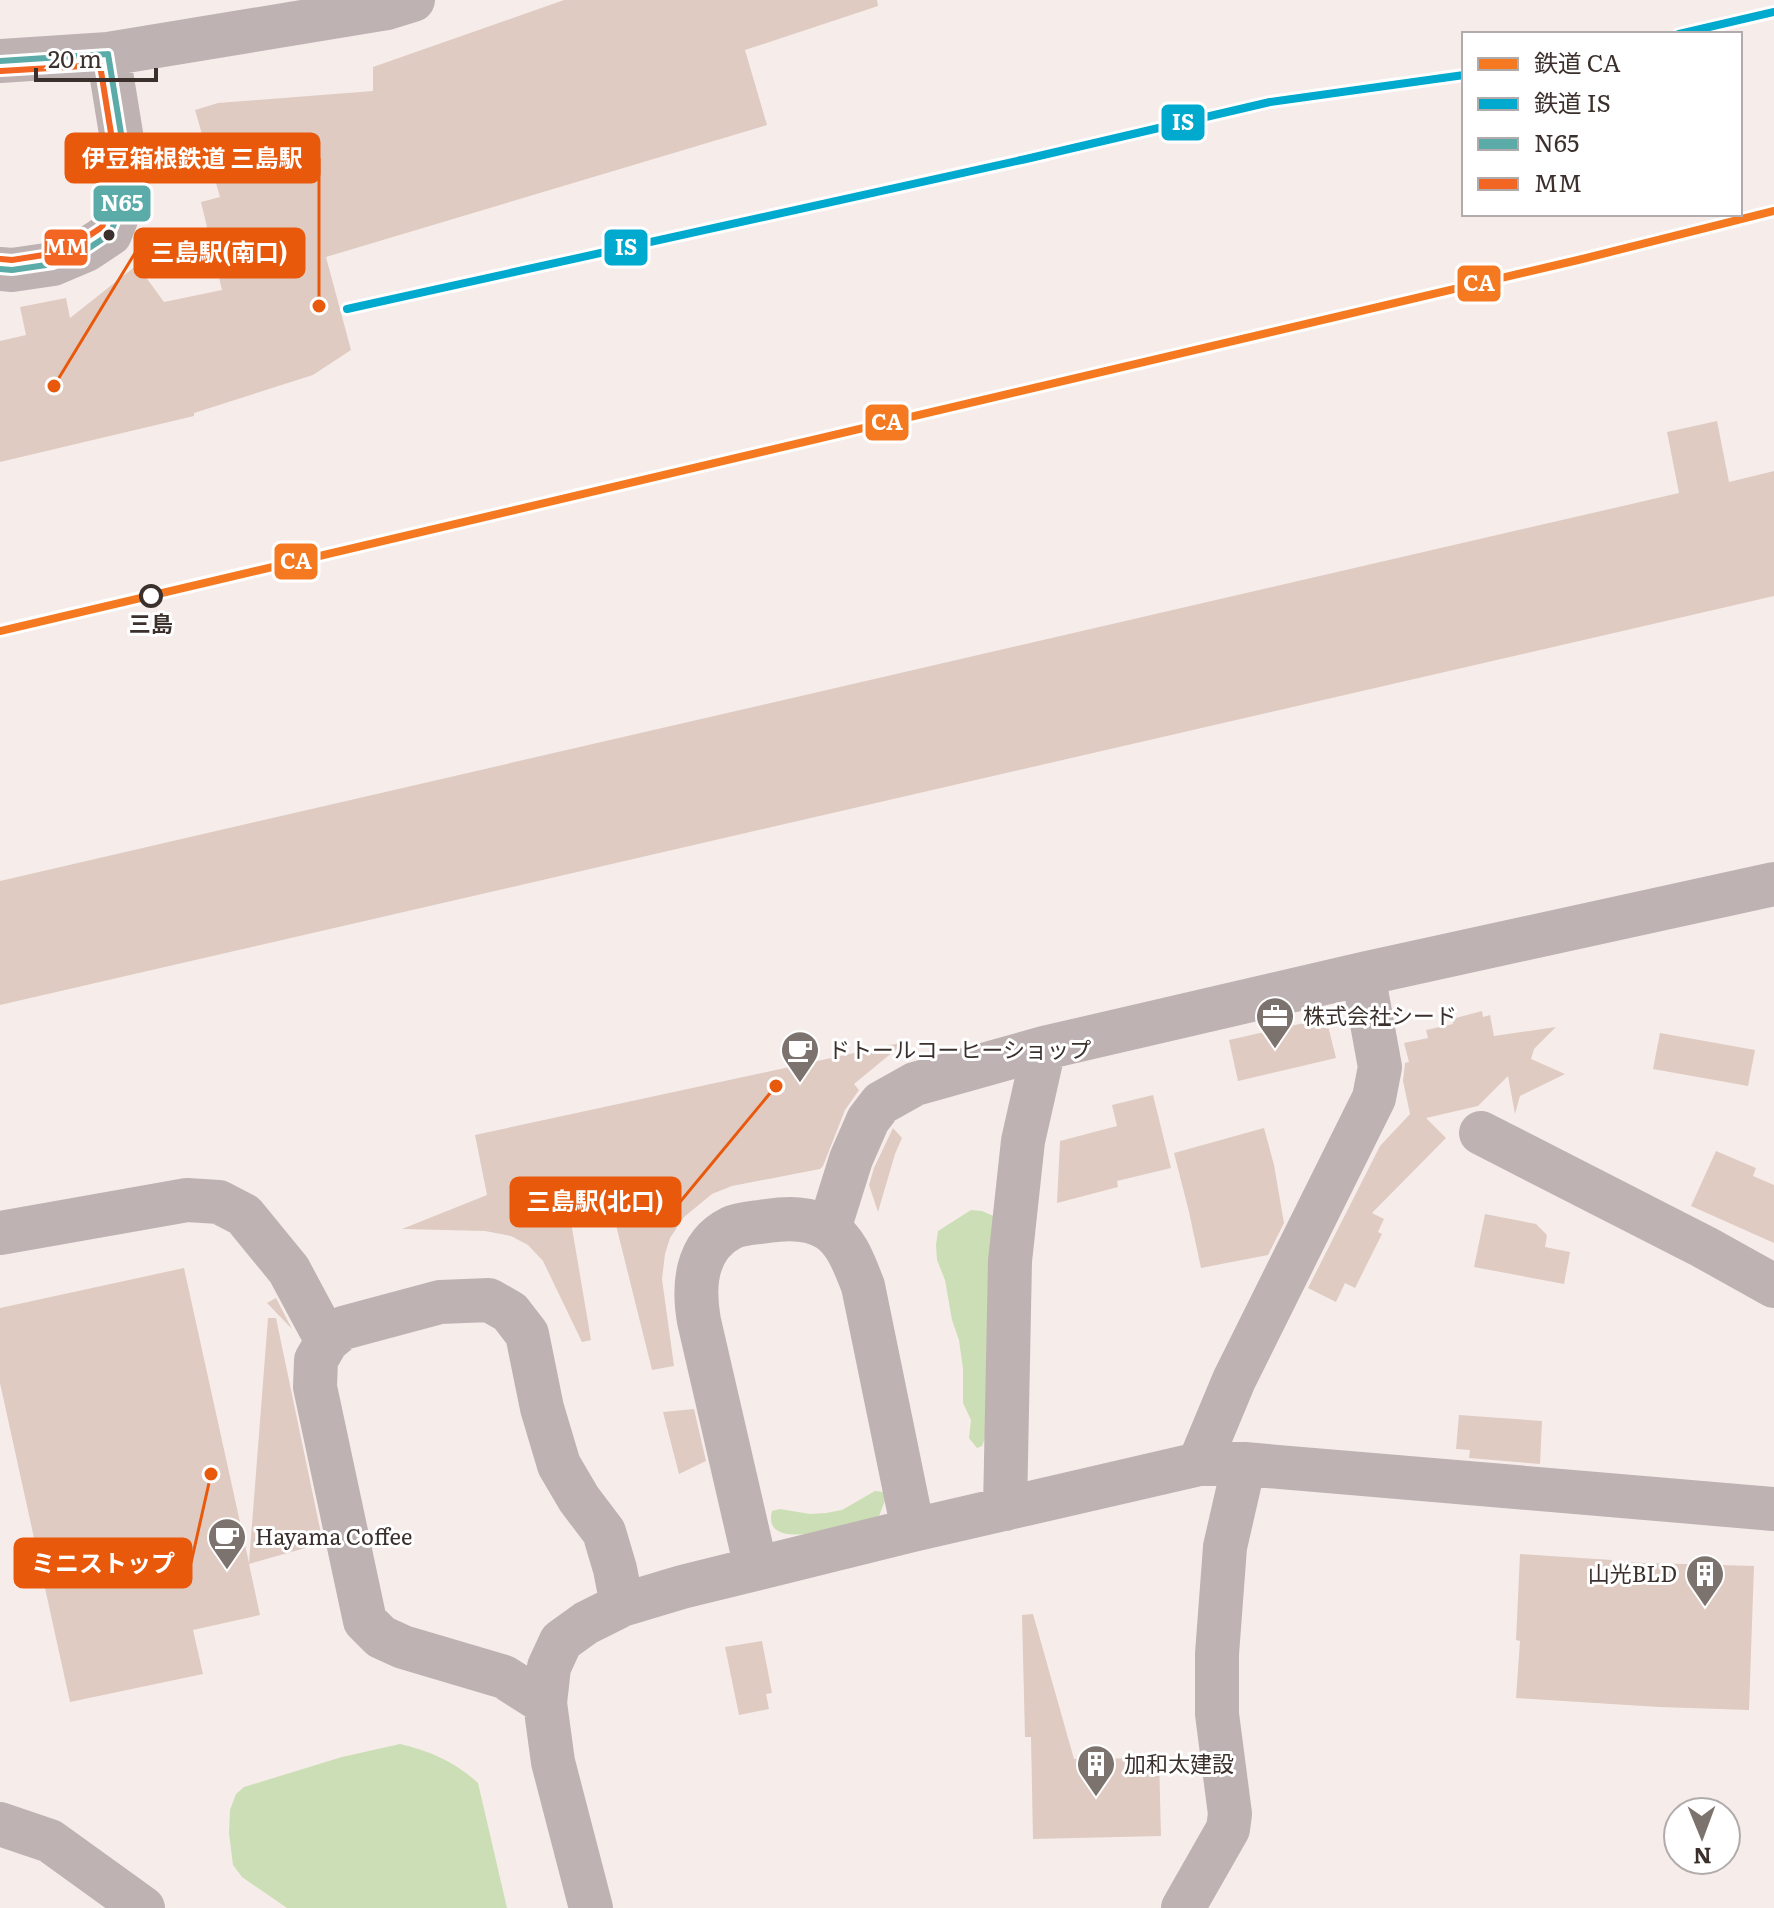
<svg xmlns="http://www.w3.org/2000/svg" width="1774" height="1908" viewBox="0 0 1774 1908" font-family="Literata,'Noto Sans JP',serif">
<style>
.green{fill:#ccdeb5}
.building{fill:#dfcbc2}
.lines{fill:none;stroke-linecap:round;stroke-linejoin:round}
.minor{stroke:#bfb2b3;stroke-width:44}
.bus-1-casing{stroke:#fff;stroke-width:12}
.bus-2-casing{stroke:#fff;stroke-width:12}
.bus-1{stroke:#5baba8;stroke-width:6}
.bus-2{stroke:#f26522;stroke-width:6}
.rail-1-casing{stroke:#fff;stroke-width:14}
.rail-2-casing{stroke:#fff;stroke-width:14}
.rail-1{stroke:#f47921;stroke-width:8}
.rail-2{stroke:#00a9ce;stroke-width:8}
.bus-dot{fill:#3b302c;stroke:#fff;stroke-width:3}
.stop-dot{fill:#fff;stroke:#3b302c;stroke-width:4}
.labels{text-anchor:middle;stroke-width:6;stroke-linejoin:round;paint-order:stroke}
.stop-label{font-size:22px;font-weight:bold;fill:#3b302c;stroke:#fff}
.poi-label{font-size:22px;fill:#3b302c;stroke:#fff;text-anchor:start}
.leader{fill:none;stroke:#e8590c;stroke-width:3}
.callout-dot{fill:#e8590c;stroke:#fff;stroke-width:3}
.callout{fill:#e8590c;stroke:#e8590c;stroke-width:3}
.callout-label{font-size:24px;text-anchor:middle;font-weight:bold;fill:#fff}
.line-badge{stroke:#fff;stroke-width:3}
.badge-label{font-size:22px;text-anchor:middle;font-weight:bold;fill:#fff}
</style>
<rect width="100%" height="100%" fill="#f6edea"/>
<path class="green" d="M 971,1210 L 982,1211 L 996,1217 L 988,1430 L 982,1446 L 977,1448 L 969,1438 L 971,1420 L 963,1403 L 963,1369 L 959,1340 L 952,1320 L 945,1280 L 937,1260 L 936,1245 L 938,1231 Z
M 875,1491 L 884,1492 L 886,1498 L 879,1516 C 860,1521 760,1558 772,1511 L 780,1509 L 810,1514 L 826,1513 L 842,1510 Z
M 400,1744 C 428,1750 457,1763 478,1783 L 507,1908 L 287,1908 L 242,1877 L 233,1865 L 229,1833 L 230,1810 L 236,1794 L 244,1787 L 342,1757 Z"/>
<path class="building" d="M 564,0 L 877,0 L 878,6 L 745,50 L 767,125 L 326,257 L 351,350 L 313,375 L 194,413 L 194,416 L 0,462 L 0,341 L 26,335 L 20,307 L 66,298 L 70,318 L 137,265 L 164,302 L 222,290 L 201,202 L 220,197 L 195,110 L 218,103 L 373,91 L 373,67 Z
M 1717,421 L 1729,482 L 1774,471 L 1774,596 L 0,1005 L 0,881 L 1679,493 L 1667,432 Z
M 1482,1011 L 1483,1017 L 1490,1015 L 1494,1036 L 1556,1027 L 1534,1049 L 1531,1059 L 1565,1074 L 1520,1096 L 1515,1114 L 1508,1076 L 1478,1106 L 1426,1118 L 1446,1138 L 1372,1213 L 1384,1219 L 1378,1232 L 1382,1234 L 1355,1288 L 1345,1283 L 1336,1302 L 1308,1288 L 1380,1146 L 1410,1114 L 1403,1081 L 1405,1063 L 1409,1062 L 1404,1043 L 1428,1038 L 1426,1030 L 1453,1024 L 1452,1019 Z
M 1326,1018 L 1336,1058 L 1238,1081 L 1229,1040 Z
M 1660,1033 L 1755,1050 L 1748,1086 L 1653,1069 Z
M 905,1042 L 854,1084 L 859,1090 L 845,1110 L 823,1166 L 820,1169 L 732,1186 L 712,1194 L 684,1217 L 670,1238 L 665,1254 L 662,1279 L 674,1366 L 652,1370 L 613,1213 L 571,1222 L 591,1340 L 582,1342 L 543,1261 L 528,1245 L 511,1236 L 485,1231 L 402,1229 L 487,1195 L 475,1135 Z
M 1153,1095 L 1171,1168 L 1117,1181 L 1118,1187 L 1057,1203 L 1060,1141 L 1117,1126 L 1112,1105 Z
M 893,1128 L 902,1138 L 895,1154 L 878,1212 L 869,1185 L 874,1168 Z
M 1264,1128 L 1274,1165 L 1284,1223 L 1268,1255 L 1201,1268 L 1189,1212 L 1174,1153 Z
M 1716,1151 L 1756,1168 L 1753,1176 L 1774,1185 L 1774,1243 L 1691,1206 Z
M 1485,1214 L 1536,1224 L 1547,1235 L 1545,1247 L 1570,1252 L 1564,1284 L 1474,1267 Z
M 184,1268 L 249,1563 L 268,1318 L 276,1318 L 323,1543 L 249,1564 L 260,1615 L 193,1630 L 203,1674 L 70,1702 L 0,1383 L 0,1308 Z
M 276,1298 L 292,1329 L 267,1303 Z
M 694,1409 L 706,1461 L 679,1474 L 663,1412 Z
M 1459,1415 L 1542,1421 L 1540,1464 L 1469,1458 L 1470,1450 L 1456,1449 Z
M 1520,1554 L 1612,1560 L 1612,1562 L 1754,1566 L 1749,1710 L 1659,1707 L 1516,1698 L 1520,1641 L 1516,1640 Z
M 1033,1614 L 1074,1759 L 1159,1758 L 1161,1836 L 1033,1839 L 1031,1737 L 1025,1737 L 1022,1615 Z
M 762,1641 L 772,1693 L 766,1694 L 769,1709 L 739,1715 L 725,1647 Z"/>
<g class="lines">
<path class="minor" d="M 0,61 L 108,54 L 387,8 L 413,0
M 0,269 L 12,270 L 53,264 L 86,250 L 110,234 L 122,204 L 126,164 L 108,54
M 1481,1133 L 1704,1247 L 1774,1286
M 829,1229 L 851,1159 L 868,1120 L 881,1103 L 915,1084 L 1044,1048 L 1363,974 L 1774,884
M 0,1233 L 187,1200 L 219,1202 L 244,1215 L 289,1270 L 327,1341
M 1199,1464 L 1234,1380 L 1374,1098 L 1380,1067 L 1363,974
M 1005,1509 L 1010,1261 L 1023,1141 L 1044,1048
M 756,1568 L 699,1321 C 693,1287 695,1246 731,1228 C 741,1223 756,1223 767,1221 C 787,1218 810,1217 828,1229 C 847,1241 855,1266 863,1286 L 913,1530
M 545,1703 L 504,1677 L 403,1647 L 381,1637 L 365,1621 L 315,1387 L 316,1360 L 327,1341 L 343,1328 L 440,1302 L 489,1300 L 510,1312 L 527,1334 L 542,1408 L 559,1465 L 579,1499 L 604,1532 L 615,1569 L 622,1605
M 0,1824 L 50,1841 L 143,1908
M 591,1908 L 553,1762 L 545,1703 L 549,1667 L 561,1641 L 586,1623 L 622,1605 L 682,1587 L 913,1530 L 1199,1464 L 1244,1464 L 1774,1509
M 1183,1908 L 1228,1829 L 1230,1814 L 1217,1714 L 1217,1654 L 1225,1547 L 1244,1464"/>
<g class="bus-1-casing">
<path id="bus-1" d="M 0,61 L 108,54
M 0,269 L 12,270 L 53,264 L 86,250 L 110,234 L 122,204 L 126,164 L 108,54"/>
</g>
<g class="bus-2-casing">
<path id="bus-2" d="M 1,71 L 100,65 L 116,164 L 112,202 L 102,227 L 81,241 L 50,254 L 12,260 L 1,259"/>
</g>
<use href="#bus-1" class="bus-1"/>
<use href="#bus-2" class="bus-2"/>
<g class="rail-1-casing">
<path id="rail-1" d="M 0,631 L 1578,260 L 1774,211"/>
</g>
<g class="rail-2-casing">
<path id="rail-2" d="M 1679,34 L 1774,12
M 347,309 L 1026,159 L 1270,102 L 1464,75"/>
</g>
<use href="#rail-1" class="rail-1"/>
<use href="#rail-2" class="rail-2"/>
</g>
<defs>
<g id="office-pin" transform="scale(2)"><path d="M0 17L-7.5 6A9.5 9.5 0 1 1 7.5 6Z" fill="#7c726e" stroke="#fff"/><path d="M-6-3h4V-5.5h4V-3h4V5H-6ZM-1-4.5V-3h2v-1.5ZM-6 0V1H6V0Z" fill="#fff"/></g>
<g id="cafe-pin" transform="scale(2)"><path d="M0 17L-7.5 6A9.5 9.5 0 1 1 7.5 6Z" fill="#7c726e" stroke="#fff"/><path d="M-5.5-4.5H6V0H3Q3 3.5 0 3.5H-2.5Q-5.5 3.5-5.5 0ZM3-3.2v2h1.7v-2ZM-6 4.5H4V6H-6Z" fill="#fff"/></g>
<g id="building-pin" transform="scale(2)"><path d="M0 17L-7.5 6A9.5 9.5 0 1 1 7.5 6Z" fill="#7c726e" stroke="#fff"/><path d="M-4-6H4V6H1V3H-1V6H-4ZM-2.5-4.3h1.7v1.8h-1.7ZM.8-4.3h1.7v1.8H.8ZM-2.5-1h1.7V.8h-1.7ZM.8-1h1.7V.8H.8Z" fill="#fff"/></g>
</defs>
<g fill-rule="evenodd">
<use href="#office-pin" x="1275" y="1016"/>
<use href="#cafe-pin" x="800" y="1050"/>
<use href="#cafe-pin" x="227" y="1537"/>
<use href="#building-pin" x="1705" y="1574"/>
<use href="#building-pin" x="1096" y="1764"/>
</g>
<circle class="bus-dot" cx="109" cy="235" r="7"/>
<circle class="stop-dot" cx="151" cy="596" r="10"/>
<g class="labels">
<g class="stop-label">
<text x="151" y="632">三島</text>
</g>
<g class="poi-label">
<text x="1303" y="1024">株式会社シード</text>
<text x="828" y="1058">ドトールコーヒーショップ</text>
<text x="255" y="1545">Hayama Coffee</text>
<text x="1677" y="1582" text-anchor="end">山光BLD</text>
<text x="1124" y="1772">加和太建設</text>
</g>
</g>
<path class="leader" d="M319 306L319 158M54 386L135 253M776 1086L680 1202M211 1474L191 1563"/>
<g class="callout-dot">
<circle cx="319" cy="306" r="8"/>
<circle cx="54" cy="386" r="8"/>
<circle cx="776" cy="1086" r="8"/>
<circle cx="211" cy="1474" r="8"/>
</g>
<g class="callout">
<rect x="66" y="134" width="253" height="48" rx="8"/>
<rect x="135" y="229" width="169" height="48" rx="8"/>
<rect x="511" y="1178" width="169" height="48" rx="8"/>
<rect x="15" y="1539" width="176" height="48" rx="8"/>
</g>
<g class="callout-label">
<text x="192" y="167">伊豆箱根鉄道 三島駅</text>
<text x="219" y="261">三島駅(南口)</text>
<text x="595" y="1210">三島駅(北口)</text>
<text x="103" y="1572">ミニストップ</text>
</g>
<g class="line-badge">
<rect x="1160" y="103" width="46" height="39" rx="8" fill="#00a9ce"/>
<rect x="92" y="184" width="60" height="39" rx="8" fill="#5baba8"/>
<rect x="603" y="228" width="46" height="39" rx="8" fill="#00a9ce"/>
<rect x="43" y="228" width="46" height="39" rx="8" fill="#f26522"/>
<rect x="1456" y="264" width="46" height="39" rx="8" fill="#f47921"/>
<rect x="864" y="403" width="46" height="39" rx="8" fill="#f47921"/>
<rect x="273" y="542" width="46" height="39" rx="8" fill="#f47921"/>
</g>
<g class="badge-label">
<text x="1183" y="130">IS</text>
<text x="122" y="211">N65</text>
<text x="626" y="255">IS</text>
<text x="66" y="255">MM</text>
<text x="1479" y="291">CA</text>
<text x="887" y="430">CA</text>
<text x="296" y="569">CA</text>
</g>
<rect x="1462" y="32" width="280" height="184" fill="#ffffff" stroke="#b1acab" stroke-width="2"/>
<rect x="1478" y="58" width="40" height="12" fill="#f47921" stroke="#b1acab" stroke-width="2"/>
<text x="1534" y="72" font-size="24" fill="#3b302c">鉄道 CA</text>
<rect x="1478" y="98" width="40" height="12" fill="#00a9ce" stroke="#b1acab" stroke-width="2"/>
<text x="1534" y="112" font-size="24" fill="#3b302c">鉄道 IS</text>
<rect x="1478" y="138" width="40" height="12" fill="#5baba8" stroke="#b1acab" stroke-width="2"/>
<text x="1534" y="152" font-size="24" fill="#3b302c">N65</text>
<rect x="1478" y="178" width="40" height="12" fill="#f26522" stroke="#b1acab" stroke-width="2"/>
<text x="1534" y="192" font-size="24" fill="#3b302c">MM</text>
<g transform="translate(1702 1836) rotate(179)"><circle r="38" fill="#ffffff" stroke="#b1acab" stroke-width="2"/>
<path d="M0-6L14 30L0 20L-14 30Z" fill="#7c726e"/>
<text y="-12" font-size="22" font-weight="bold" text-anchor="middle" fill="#3b302c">N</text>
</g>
<path d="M36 68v12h120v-12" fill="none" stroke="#3b302c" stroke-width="4"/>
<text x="48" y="68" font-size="24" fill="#3b302c" stroke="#ffffff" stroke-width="6" paint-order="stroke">20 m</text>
</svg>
